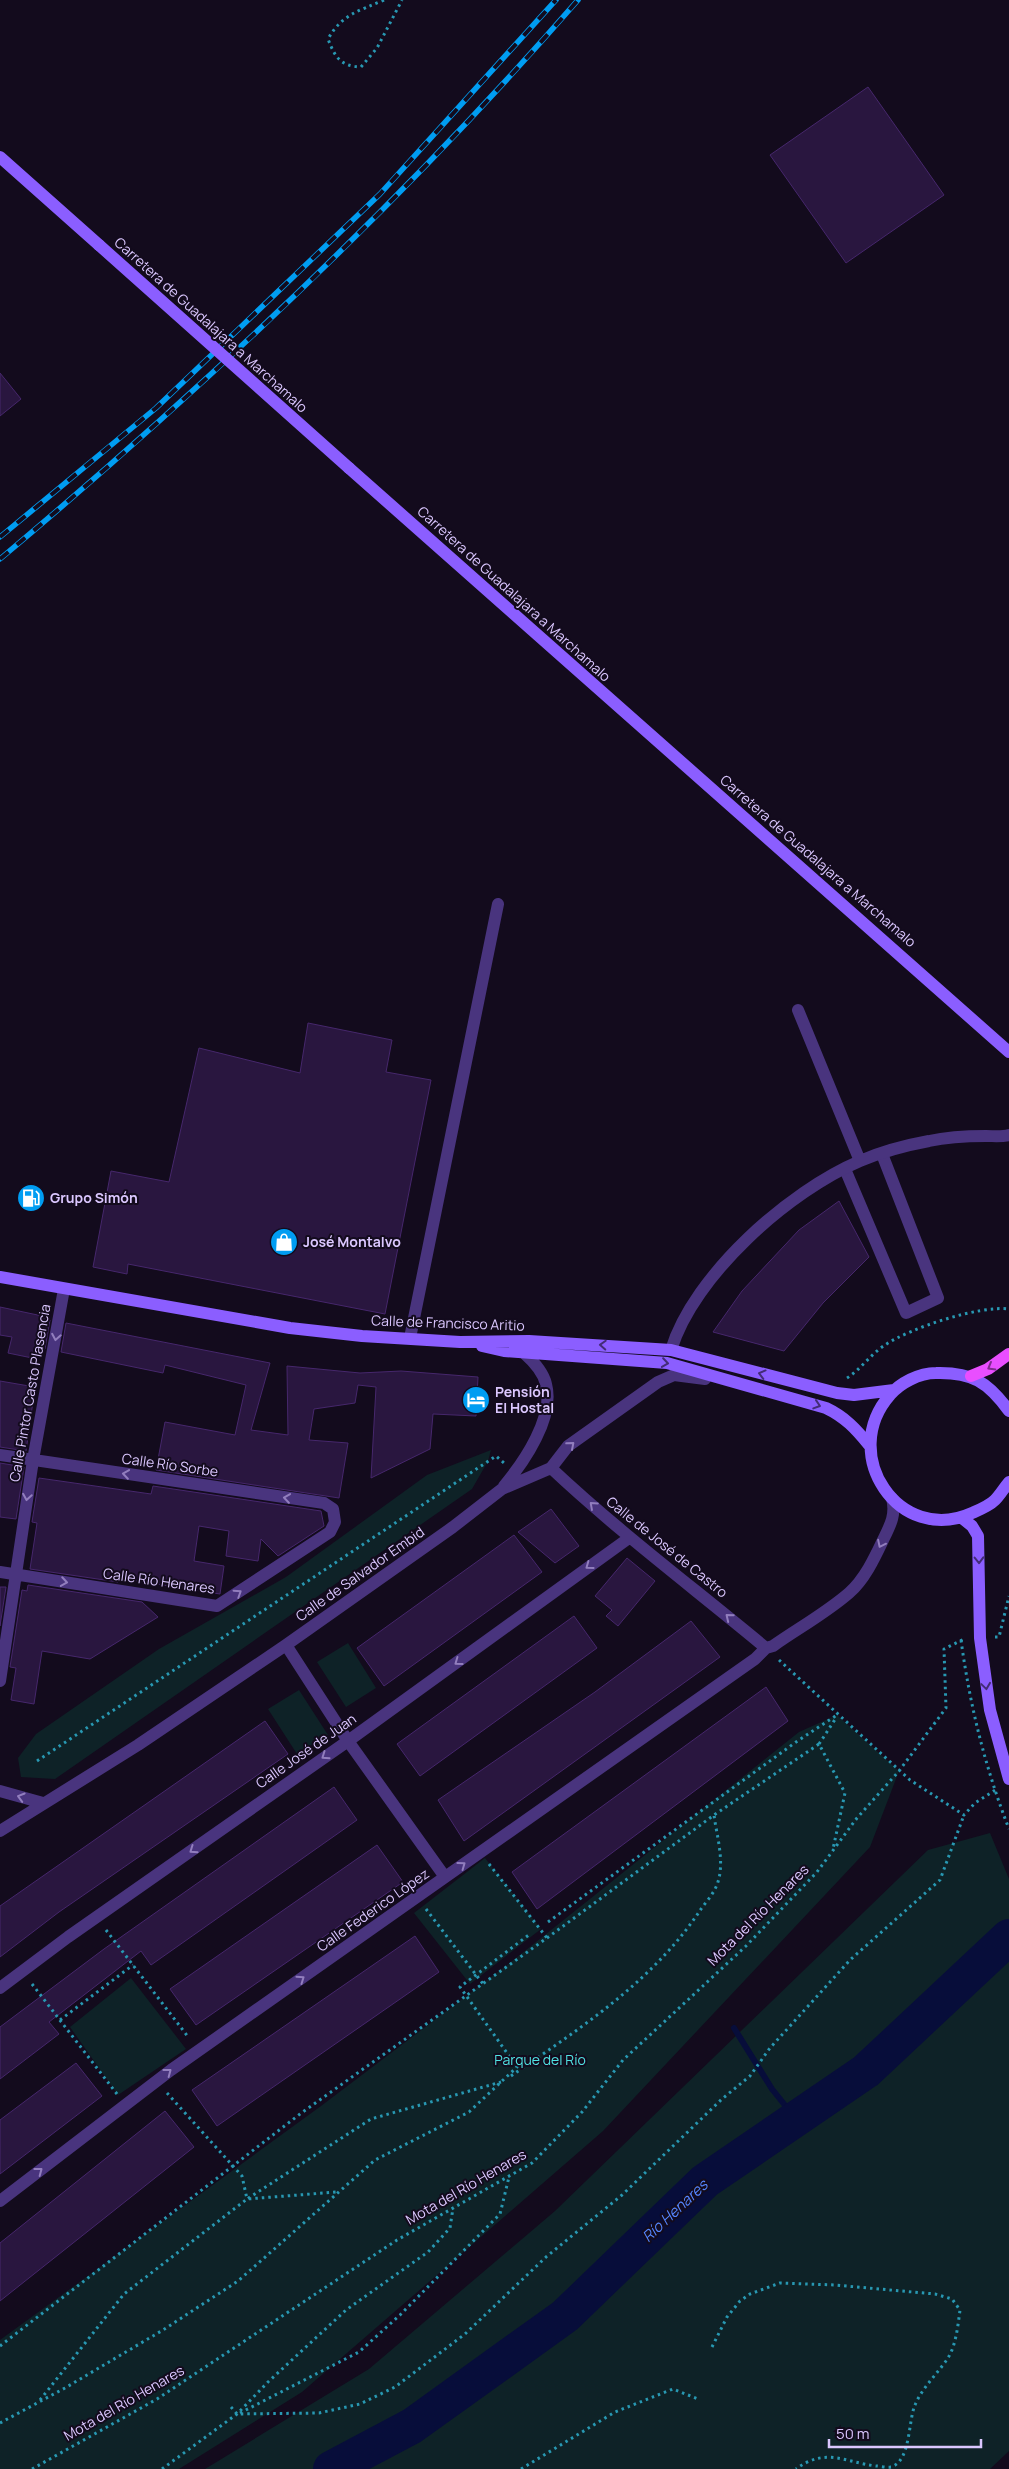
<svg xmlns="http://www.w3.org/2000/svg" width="1009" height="2469" viewBox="0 0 1009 2469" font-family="Manrope,sans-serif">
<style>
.green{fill:#0e2227}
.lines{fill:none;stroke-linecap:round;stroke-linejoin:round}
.stream{stroke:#070d3a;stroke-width:6}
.river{stroke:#070d3a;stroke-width:36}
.building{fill:#29163f;stroke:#46276c}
.path{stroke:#2898b2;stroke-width:3;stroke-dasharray:2.5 4;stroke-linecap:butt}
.pedestrian{stroke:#49347e;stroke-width:12}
.minor{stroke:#49347e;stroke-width:12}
.secondary{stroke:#8b5eff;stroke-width:12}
.primary{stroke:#e94eff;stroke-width:12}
.rail-casing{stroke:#009df2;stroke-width:5.5}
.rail{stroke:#130b1d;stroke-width:4;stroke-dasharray:11;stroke-linecap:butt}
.path-bridge{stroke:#2898b2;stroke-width:3;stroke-dasharray:2.5 4;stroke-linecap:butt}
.secondary-bridge{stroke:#8b5eff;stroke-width:12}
.oneway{stroke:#927ebe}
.oneway2{stroke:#432c77}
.oneway3{stroke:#7e2c8e}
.labels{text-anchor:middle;stroke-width:4;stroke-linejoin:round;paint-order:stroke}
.street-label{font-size:14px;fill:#dbc7ff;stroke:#130b1d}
.poi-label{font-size:14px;font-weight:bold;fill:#dbc7ff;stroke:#130b1d;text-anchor:start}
.park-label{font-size:14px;fill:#50e2e2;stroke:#130b1d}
.water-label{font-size:15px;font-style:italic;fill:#5586ff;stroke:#130b1d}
</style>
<rect width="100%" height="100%" fill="#130b1d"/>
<path class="green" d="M 491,1450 L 488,1461 L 472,1489 L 55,1779 L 21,1777 L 18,1758 L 36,1734 L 159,1649 L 286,1577 L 427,1475 Z
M 348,1643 L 376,1688 L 346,1707 L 317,1662 Z
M 299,1690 L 328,1735 L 297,1754 L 268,1709 Z
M 837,1715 L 899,1771 L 870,1847 L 603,2131 L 302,2392 L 179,2469 L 0,2469 L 0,2340 L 321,2106 L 511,1962 L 799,1732 Z
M 990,1833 L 1009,1879 L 1009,2451 L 990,2469 L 205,2469 L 369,2369 L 555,2211 L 928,1850 Z
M 485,1858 L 541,1929 L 470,1984 L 414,1913 Z
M 131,1978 L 186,2049 L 118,2095 L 70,2027 Z"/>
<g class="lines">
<path class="stream" d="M 734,2028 L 772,2089 L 796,2119"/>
<path class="river" d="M 331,2469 L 412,2426 L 565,2316 L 705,2181 L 866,2071 L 1009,1937"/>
</g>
<path class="building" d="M 868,87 L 944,195 L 846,263 L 770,155 Z
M 0,373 L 21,399 L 0,416 Z
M 308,1023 L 392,1040 L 386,1072 L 431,1080 L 385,1314 L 128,1264 L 127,1274 L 93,1267 L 111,1171 L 169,1182 L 199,1048 L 300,1073 Z
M 839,1201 L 869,1257 L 823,1303 L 784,1351 L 713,1332 L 742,1291 L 799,1230 Z
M 0,1307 L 47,1317 L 46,1319 L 50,1320 L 45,1349 L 40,1349 L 37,1359 L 8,1353 L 12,1337 L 0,1335 Z
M 66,1323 L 270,1363 L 251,1430 L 288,1435 L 287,1366 L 360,1373 L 401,1371 L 478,1377 L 476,1416 L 433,1414 L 430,1449 L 371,1478 L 376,1387 L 358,1385 L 355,1403 L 314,1409 L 309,1440 L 348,1443 L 339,1498 L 156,1470 L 165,1422 L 235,1435 L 246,1385 L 165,1365 L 163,1373 L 61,1352 Z
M 0,1381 L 35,1387 L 26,1451 L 0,1447 Z
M 0,1463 L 24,1467 L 16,1519 L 0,1517 Z
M 39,1478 L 151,1494 L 153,1486 L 321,1511 L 324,1526 L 278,1556 L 261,1539 L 258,1561 L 226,1556 L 229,1531 L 199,1526 L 194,1561 L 224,1566 L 220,1594 L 112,1577 L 118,1582 L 30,1569 L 37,1523 L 32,1522 Z
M 551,1509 L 579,1546 L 555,1563 L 518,1532 Z
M 514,1535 L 542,1572 L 384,1686 L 357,1648 Z
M 627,1558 L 655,1581 L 618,1626 L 606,1616 L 612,1610 L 595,1596 Z
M 28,1585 L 142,1602 L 158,1617 L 90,1659 L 42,1651 L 34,1704 L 11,1700 L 16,1668 L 10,1667 L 22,1590 L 27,1591 Z
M 0,1587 L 6,1587 L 0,1626 Z
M 574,1616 L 597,1648 L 420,1776 L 397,1744 Z
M 691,1621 L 720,1657 L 464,1841 L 438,1800 L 595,1692 Z
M 766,1687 L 788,1721 L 537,1909 L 512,1872 Z
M 265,1721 L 288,1754 L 59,1912 L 0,1957 L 0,1906 Z
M 334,1787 L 357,1820 L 151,1965 L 141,1951 L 49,2022 L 59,2034 L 0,2079 L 0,2027 L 104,1949 Z
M 377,1845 L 403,1882 L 196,2025 L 170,1989 Z
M 415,1936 L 439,1972 L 217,2126 L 192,2090 Z
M 76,2063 L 102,2096 L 0,2174 L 0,2120 Z
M 165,2111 L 194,2147 L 0,2301 L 0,2243 Z"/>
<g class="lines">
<path class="path" d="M 384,0 C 359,11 342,14 328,39 C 335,57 340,66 361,67 L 377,48 L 402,0
M 847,1378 C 861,1369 871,1354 885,1345 C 910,1328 980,1305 1009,1309
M 995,1637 L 999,1637 L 1009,1596
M 779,1660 L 910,1780 L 964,1815 L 975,1803 L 997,1789
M 819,1744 L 836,1718
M 37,1761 L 496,1456 L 504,1463
M 489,1864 L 547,1938
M 426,1909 L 483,1984
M 548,1922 L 796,1742 L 837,1715
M 106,1930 L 189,2038
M 32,1984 L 117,2094
M 60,2020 L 133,1965
M 511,2076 C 579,2029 652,1982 699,1912 C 704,1904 712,1896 716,1887 C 726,1865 717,1838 714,1815
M 167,2093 L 242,2176 L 247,2199 L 371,2119 L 501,2082
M 0,2346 L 300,2114 L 547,1938 L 714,1815 L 819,1744 L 845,1793 L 833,1849
M 712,2347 L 727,2317 L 740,2301 L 750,2294 L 780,2283 L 835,2285 L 935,2294 L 952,2299 L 960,2310 C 958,2325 956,2345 948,2358 C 938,2373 922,2388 915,2405 C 908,2421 911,2461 891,2467 C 887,2468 880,2466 876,2466 C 844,2462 826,2447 796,2469
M 40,2400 L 124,2294 L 247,2199 L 337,2192
M 231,2407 L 237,2414 L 319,2413 L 360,2404 L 395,2387 L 465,2334 L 546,2257 L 622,2195 L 722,2099 L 750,2076 L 770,2048 L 850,1960 L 940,1880 L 964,1815
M 240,2413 L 359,2352 L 400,2315 L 500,2214 L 509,2177
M 0,2423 L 65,2388 L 163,2330 L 238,2281 L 375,2160 L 469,2112 L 517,2067 L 460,1987 L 530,1934
M 32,2469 L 157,2399 L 397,2240 L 532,2163 L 582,2112 L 623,2060 L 746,1946 L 817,1872 L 857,1818 L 899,1771 L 946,1708 L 944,1649 L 964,1639
M 162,2469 L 237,2414 L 268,2382 L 346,2310 L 428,2252 L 450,2228 L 453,2208
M 521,2469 L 615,2412 L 673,2389 L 698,2399"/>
<path class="pedestrian" d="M 845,1169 L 906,1313 L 938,1298 L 882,1154"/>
<path class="minor" d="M 798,1010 L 860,1161
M 410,1338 L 498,904
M 671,1350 C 694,1275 789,1191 860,1161 C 881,1152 907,1145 929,1141 C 947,1137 968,1136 986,1136 C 994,1136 1002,1137 1009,1135
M 0,1455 L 324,1503 L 333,1509 L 335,1522 L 330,1532 L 217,1606 L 0,1572
M 551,1468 C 619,1532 694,1588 766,1648
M 504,1486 C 524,1462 555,1417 546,1384 C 543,1371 533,1361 524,1353
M 286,1645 L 348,1741 L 445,1877
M 766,1648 L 773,1646 C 797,1629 826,1613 849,1593 C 865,1579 875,1557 884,1538 C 891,1524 896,1514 892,1498
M 0,1681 L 33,1460 L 64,1289
M 0,1791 L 43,1803
M 0,1831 L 138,1745 L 286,1645 L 453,1527 L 502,1489 L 551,1468 L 568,1446 L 658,1382 L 674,1375 L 705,1379
M 0,1988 L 68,1937 L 348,1741 L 629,1538
M 0,2201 L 171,2070 L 755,1659 L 766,1648"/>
<path class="secondary" d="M 0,157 L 99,245
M 349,468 L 1009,1052
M 0,1277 L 290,1328 L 362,1336 L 460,1342 L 529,1341 L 671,1350 L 837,1393 L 854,1395 L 894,1390
M 482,1346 L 504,1351 L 667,1363 L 826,1408 C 845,1417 856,1429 869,1445
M 1009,1411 C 988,1382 972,1372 936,1373 C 919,1373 900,1383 890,1395 C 838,1454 899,1546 972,1513 C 979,1510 989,1506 995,1500 C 1000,1495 1004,1488 1009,1482
M 962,1518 L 972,1526 L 978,1536 L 980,1638 L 990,1710 L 1009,1779"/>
<path class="primary" d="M 971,1376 L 988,1369 L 1009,1354"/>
<g class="rail-casing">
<path id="rail" d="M 0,537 L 156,408 L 380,194 L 556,0
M 0,559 C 205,387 402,202 578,0"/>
</g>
<use href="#rail" class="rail"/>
<path class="path-bridge" d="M 961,1640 C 970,1706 985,1767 1009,1829"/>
<path class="secondary-bridge" d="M 99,245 L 349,468"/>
</g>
<defs><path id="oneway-chevron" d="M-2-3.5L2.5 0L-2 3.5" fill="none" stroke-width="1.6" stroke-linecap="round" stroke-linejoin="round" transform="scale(1.25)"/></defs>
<g class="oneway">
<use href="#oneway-chevron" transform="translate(56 1337) rotate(100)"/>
<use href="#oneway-chevron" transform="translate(571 1445) rotate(-41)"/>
<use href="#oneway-chevron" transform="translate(126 1474) rotate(-172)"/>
<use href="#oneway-chevron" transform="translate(27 1497) rotate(99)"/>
<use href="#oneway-chevron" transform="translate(287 1498) rotate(-172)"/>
<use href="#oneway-chevron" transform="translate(593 1505) rotate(-138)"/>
<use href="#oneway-chevron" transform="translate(881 1544) rotate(116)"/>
<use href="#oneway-chevron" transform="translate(589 1566) rotate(144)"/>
<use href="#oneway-chevron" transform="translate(64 1582) rotate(9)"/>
<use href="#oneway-chevron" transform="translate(238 1593) rotate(-33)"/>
<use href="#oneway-chevron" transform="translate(729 1617) rotate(-141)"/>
<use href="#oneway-chevron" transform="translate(458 1662) rotate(144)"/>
<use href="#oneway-chevron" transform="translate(325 1756) rotate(145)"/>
<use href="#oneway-chevron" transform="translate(21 1797) rotate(-164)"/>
<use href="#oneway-chevron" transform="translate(193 1850) rotate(145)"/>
<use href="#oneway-chevron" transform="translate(462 1865) rotate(-36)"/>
<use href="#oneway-chevron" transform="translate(301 1979) rotate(-35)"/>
<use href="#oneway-chevron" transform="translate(168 2072) rotate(-37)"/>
<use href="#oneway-chevron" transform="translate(39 2171) rotate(-37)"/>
</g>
<g class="oneway2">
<use href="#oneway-chevron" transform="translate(603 1345) rotate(-177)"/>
<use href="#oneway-chevron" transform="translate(665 1363) rotate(8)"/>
<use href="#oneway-chevron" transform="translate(762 1374) rotate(-165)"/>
<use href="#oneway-chevron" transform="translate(817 1405) rotate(18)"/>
<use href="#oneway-chevron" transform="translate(979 1560) rotate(89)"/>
<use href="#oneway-chevron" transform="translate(986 1686) rotate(82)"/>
</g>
<use class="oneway3" href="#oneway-chevron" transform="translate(991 1367) rotate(150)"/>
<defs>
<g id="fuel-disc" transform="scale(1.4375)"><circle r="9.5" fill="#009df2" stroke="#130b1d"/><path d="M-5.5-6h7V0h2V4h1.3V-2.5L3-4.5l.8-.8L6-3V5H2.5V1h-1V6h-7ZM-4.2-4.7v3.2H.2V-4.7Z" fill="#fff"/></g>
<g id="shop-disc" transform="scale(1.4375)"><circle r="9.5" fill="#009df2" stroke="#130b1d"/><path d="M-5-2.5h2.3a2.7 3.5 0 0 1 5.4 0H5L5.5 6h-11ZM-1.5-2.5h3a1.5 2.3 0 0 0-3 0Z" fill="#fff"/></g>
<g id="hotel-disc" transform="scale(1.4375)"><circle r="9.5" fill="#009df2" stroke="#130b1d"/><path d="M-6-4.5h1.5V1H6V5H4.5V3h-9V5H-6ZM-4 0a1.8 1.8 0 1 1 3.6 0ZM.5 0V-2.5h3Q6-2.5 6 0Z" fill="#fff"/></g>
</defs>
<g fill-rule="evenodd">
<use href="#fuel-disc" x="31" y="1198"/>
<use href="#shop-disc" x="284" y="1242"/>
<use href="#hotel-disc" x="476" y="1400"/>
</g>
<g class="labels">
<g class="street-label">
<text transform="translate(211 325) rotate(42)" y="5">Carretera de Guadalajara a Marchamalo</text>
<text transform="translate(514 594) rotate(42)" y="5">Carretera de Guadalajara a Marchamalo</text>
<text transform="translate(818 861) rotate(41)" y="5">Carretera de Guadalajara a Marchamalo</text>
<text transform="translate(448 1323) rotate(2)" y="5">Calle de Francisco Aritio</text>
<text transform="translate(30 1393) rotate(-80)" y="5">Calle Pintor Casto Plasencia</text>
<text transform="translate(170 1465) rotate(8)" y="5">Calle Río Sorbe</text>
<text transform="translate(667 1547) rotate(39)" y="5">Calle de José de Castro</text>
<text transform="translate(360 1574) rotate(-35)" y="5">Calle de Salvador Embid</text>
<text transform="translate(159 1581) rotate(8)" y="5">Calle Río Henares</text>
<text transform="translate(306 1751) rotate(-35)" y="5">Calle José de Juan</text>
<text transform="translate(373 1910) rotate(-35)" y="5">Calle Federico López</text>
<text transform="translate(758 1915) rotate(-45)" y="5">Mota del Río Henares</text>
<text transform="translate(466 2187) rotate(-30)" y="5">Mota del Río Henares</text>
<text transform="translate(124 2403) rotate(-30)" y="5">Mota del Río Henares</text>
</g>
<g class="poi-label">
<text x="50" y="1203">Grupo Simón</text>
<text x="303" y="1247">José Montalvo</text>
<text x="495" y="1397">Pensión<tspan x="495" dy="16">El Hostal</tspan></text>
</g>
<g class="park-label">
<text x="540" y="2065">Parque del Río</text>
</g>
<g class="water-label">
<text transform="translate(675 2211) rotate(-43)" y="5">Río Henares</text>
</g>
</g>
<path d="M829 2439v8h152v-8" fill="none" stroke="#dbc7ff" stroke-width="2.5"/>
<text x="836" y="2439" font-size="15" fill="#dbc7ff" stroke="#130b1d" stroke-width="4" paint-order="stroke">50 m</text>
</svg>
